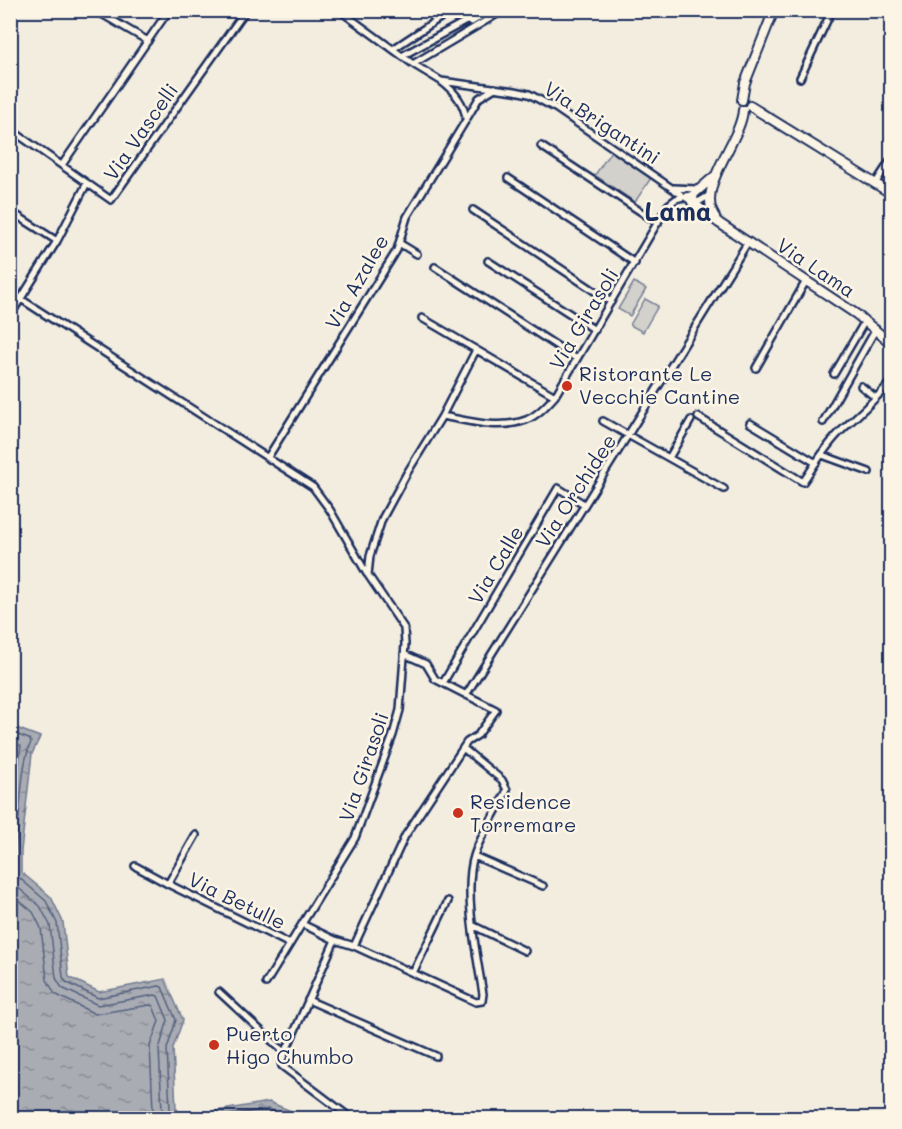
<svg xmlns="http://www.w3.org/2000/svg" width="902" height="1129" viewBox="0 0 902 1129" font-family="Mali,sans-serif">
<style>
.garden{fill:#d3d1cc;stroke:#778095;stroke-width:1.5}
.water{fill:url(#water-ripples);stroke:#707a91;stroke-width:1.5}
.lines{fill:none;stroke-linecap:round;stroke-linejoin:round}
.shore{stroke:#546180;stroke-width:1.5}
.street-casing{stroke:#1b2f5e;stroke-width:10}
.secondary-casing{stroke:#1b2f5e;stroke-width:12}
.street{stroke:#fcf5e5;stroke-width:5}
.secondary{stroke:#fcf5e5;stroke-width:8}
.poi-dot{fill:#c8321e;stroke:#fcf5e5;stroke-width:2}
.labels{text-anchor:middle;stroke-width:5;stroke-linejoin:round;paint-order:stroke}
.street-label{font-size:20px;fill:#1b2f5e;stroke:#fcf5e5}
.poi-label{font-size:20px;fill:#1b2f5e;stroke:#fcf5e5;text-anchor:start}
.district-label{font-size:26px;font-weight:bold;fill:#1b2f5e;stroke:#fcf5e5}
</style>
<defs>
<pattern id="water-ripples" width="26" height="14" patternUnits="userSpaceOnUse" patternTransform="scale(1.5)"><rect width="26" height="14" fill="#a9acb3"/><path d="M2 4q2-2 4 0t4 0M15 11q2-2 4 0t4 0" fill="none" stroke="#898c95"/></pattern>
</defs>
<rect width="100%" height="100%" fill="#f3ede0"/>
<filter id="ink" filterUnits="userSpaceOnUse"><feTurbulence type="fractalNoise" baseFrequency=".0167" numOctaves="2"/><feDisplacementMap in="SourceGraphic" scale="12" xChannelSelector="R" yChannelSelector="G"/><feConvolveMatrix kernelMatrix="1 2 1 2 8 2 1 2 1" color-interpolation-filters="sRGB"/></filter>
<g filter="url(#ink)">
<path class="garden" d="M 611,151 L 651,178 L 635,202 L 595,175 Z
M 634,282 L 646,289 L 630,316 L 618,309 Z
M 645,299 L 658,306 L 643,332 L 630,325 Z"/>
<path class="water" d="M 11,726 L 40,737 L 32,754 L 21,851 L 21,872 L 51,897 L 63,922 L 69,977 L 99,992 L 165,979 L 183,1020 L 173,1048 L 176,1108 L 181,1114 L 195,1118 L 11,1118 Z
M 269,1102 L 308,1118 L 196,1118 L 205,1113 Z"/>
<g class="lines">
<path class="shore" d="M 10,732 L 29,739 L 31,742 C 22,764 22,790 19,815 C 17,834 13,855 16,875 L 46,901 L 57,923 L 63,977 L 66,982 L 98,998 L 159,986 L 162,987 L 176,1020 L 167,1049 L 170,1109 L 177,1118
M 10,740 L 21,746 L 10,824
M 10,881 L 40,906 L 50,925 L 56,978 L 62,988 L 98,1005 L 155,995 L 158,996 L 168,1020 L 159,1049 L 162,1109 L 167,1118
M 10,893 L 33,912 L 41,928 L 47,980 L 55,994 L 95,1014 L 150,1005 L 153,1006 L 159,1021 L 150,1046 L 153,1110 L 156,1118
M 210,1118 L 268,1109 L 292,1118"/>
<g class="street-casing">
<path id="street" d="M 95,10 L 148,41
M 339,10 L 413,64 L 441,81 L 515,91 L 529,94 L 555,108 L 692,202 L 700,201 L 710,195
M 393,49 L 452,10
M 402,56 L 466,21 L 472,22 L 491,10
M 413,64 L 504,10
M 800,78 L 832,10
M 442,82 C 454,91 464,104 466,118
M 10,129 L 111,200 L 246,10
M 541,146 L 658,223
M 62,165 L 169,10
M 508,178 L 635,263
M 875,184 L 892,158
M 674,188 L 697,189
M 473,210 L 611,302
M 10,211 L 57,241
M 399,243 L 417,254
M 488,261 L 595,330
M 435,267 L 577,359
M 10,292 L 313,487 L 330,510 L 367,574
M 10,316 L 57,241 L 87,183
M 422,318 L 555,396
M 756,368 L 806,281
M 834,374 L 865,321
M 861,386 L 876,398
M 442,416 L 476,350
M 698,417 L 803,482 C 814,466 825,447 839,433 C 857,415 876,400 892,380
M 603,421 L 724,489
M 823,422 L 876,329
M 750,423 L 816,463
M 822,455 L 869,472
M 268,457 L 397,250 L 407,217 L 466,120 L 479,98 L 495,88
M 669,458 L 691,420
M 443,683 L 558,488 L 584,504
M 466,695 C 560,544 655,394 748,242
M 196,835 L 168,884 L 290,944 L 302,924
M 474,856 L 543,886
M 135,866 L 168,884
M 474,926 L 525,951
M 335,940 L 354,946 L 405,836 L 467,742 L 478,735 L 496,710 L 435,679 L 426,664 L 404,654
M 354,946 L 476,1002 L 482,1001 L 483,994 C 477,957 463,891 474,856 C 481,833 497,812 507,790 L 502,780 L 463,748
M 413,973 L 448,901
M 266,983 L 290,944
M 219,992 L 285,1053
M 308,1000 L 436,1056
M 351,1118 L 282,1066 L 281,1062 L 335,940 L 302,924 L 355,838 L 393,735 L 400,710 L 405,644 L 404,628 L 368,575 L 370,556 L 382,519 L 407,473 L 442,416 C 469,421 498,430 526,420 C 537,416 547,405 555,396 L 668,205 L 676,199 L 694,194"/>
</g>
<g class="secondary-casing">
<path id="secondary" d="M 742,100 L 745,83 L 774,10
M 750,106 L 892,194
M 716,175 L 694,194 L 692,202 L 719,223 L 856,314 L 892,344
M 715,217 C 695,188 741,141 743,110"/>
</g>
<use href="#street" class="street"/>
<use href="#secondary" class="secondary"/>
</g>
</g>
<g class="poi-dot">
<circle cx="567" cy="386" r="6"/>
<circle cx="458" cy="813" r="6"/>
<circle cx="214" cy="1045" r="6"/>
</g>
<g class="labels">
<g class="street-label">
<text transform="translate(602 123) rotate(33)" y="7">Via Brigantini</text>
<text transform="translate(141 132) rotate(-55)" y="7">Via Vascelli</text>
<text transform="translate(816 268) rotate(34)" y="7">Via Lama</text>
<text transform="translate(357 282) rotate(-60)" y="7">Via Azalee</text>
<text transform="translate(584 319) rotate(-59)" y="7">Via Girasoli</text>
<text transform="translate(576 491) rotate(-57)" y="7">Via Orchidee</text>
<text transform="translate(496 565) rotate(-59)" y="7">Via Calle</text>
<text transform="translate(364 767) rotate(-71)" y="7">Via Girasoli</text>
<text transform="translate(237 901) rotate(26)" y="7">Via Betulle</text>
</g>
<g class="poi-label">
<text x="579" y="381">Ristorante Le<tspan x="579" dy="23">Vecchie Cantine</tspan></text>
<text x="470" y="809">Residence<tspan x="470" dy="23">Torremare</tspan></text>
<text x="226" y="1041">Puerto<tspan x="226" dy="23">Higo Chumbo</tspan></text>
</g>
<g class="district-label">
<text x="678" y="221">Lama</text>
</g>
</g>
<rect width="902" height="1129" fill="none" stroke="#fcf5e5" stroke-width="36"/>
<rect x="18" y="18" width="866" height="1093" fill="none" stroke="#1b2f5e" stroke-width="2" filter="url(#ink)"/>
</svg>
